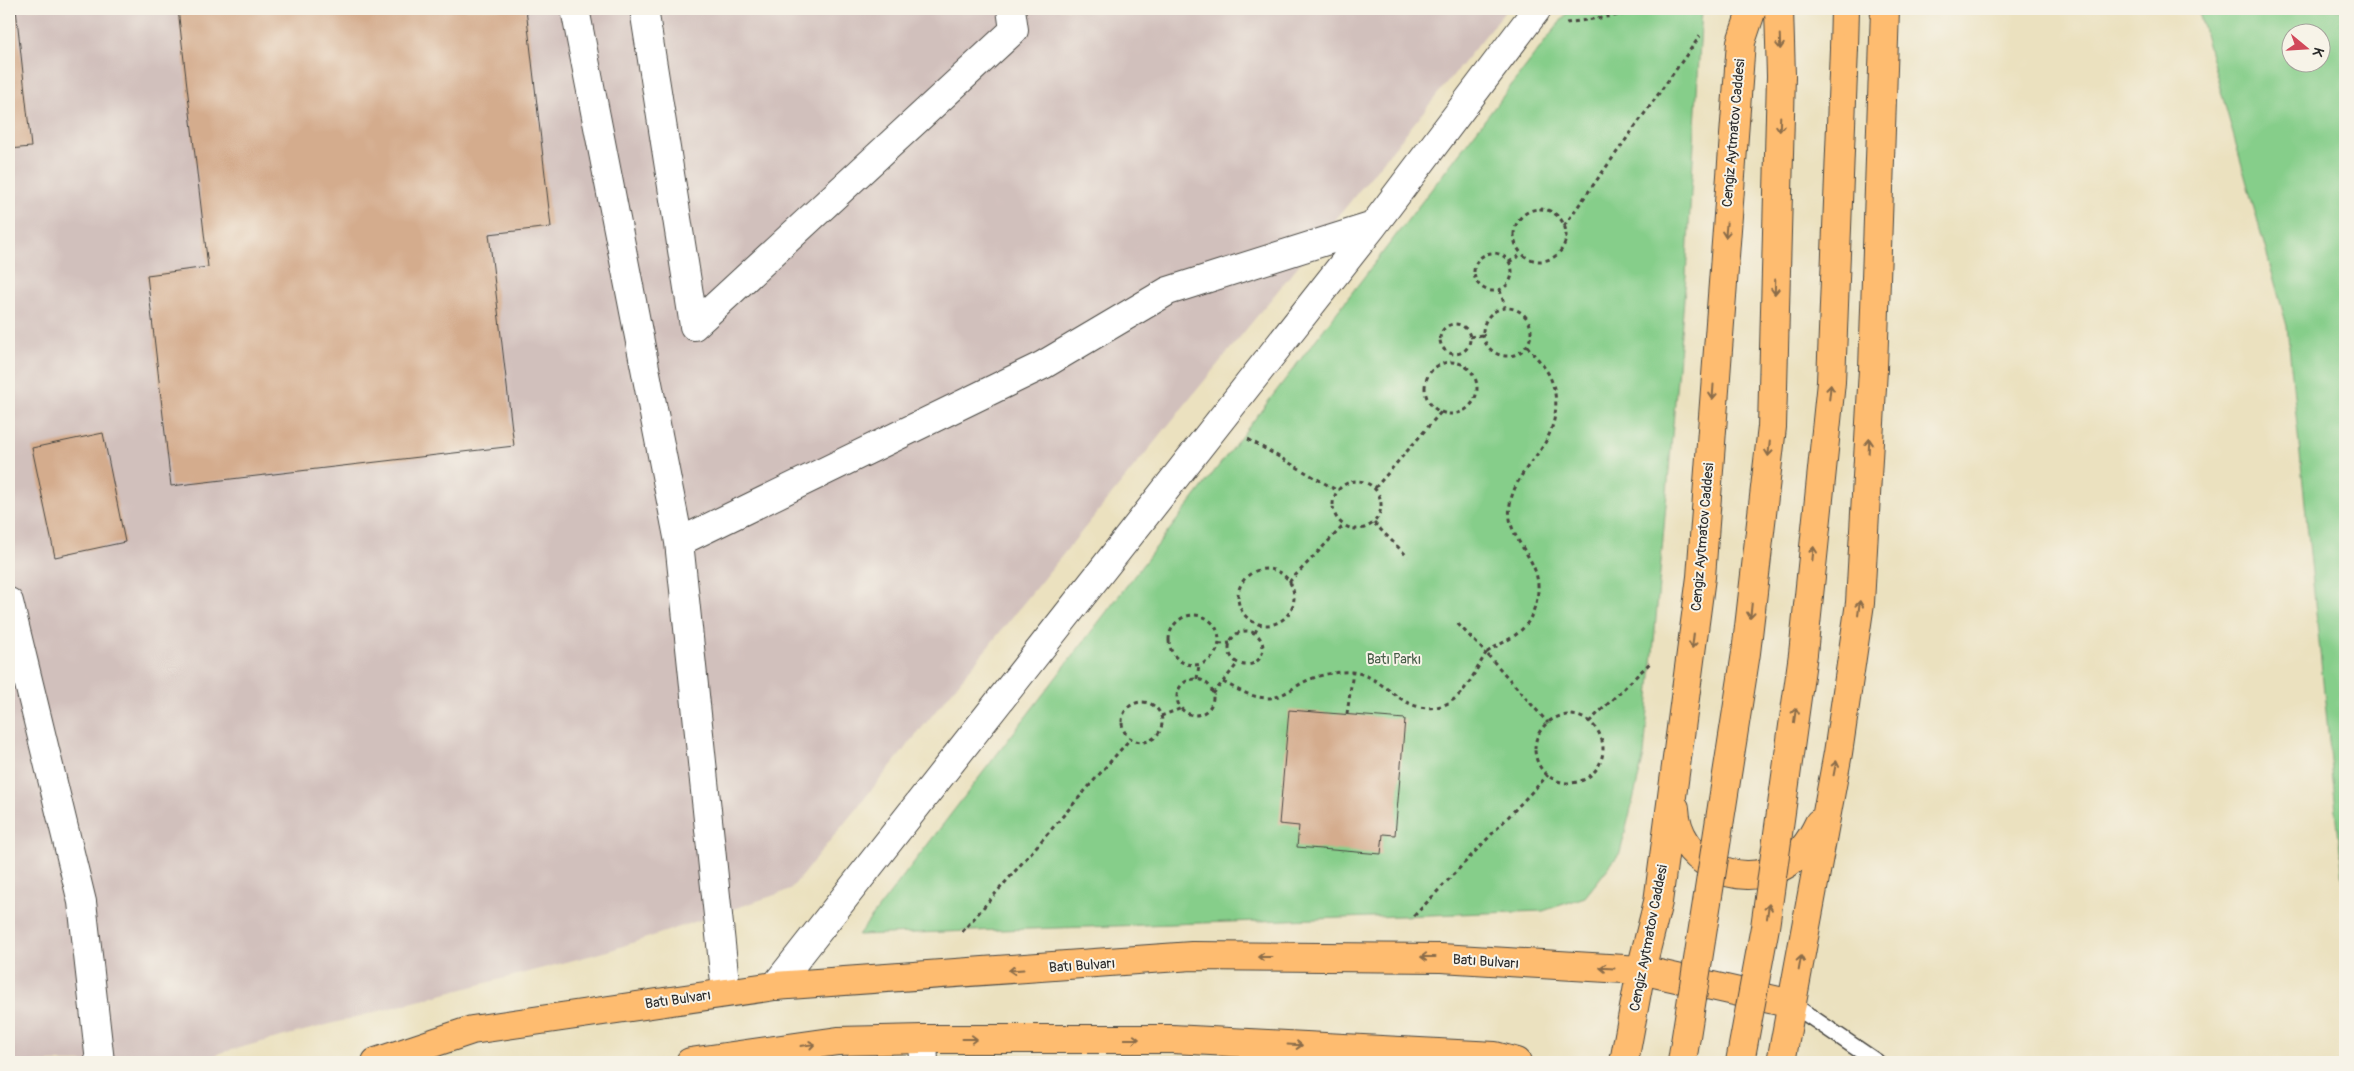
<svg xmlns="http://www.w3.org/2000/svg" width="2354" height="1071" viewBox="0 0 2354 1071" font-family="Pangolin,sans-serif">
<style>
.industrial{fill:#d1c0bc}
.green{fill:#86ce8a;stroke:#587c5a;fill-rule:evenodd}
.building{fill:#d4ac8d}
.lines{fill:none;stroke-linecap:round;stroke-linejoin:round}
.service-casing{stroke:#484641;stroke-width:18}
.minor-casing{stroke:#484641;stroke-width:30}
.primary-casing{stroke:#484641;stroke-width:30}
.path{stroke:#484641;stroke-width:3;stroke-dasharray:4 4;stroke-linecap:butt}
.service{stroke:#fff;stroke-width:15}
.minor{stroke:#fff;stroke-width:28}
.primary{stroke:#febc70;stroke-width:28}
.primary-bridge-casing{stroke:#484641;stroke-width:30;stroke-linecap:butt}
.primary-bridge{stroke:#febc70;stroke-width:28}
.oneway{stroke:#8a6c4a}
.labels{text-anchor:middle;stroke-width:4;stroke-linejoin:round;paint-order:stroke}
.street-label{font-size:14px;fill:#2b2b2b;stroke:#f7f3e8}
.park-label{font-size:14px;fill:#465c48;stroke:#f7f3e8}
</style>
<rect width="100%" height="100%" fill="#f7f3e8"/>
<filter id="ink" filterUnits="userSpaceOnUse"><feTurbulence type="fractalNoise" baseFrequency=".02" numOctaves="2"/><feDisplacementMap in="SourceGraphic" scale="10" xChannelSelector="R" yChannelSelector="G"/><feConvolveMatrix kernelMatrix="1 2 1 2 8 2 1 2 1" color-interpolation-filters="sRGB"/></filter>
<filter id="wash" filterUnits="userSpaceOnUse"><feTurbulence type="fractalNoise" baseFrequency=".0096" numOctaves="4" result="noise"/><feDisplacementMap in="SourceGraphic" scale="20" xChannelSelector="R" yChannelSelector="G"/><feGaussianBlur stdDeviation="1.12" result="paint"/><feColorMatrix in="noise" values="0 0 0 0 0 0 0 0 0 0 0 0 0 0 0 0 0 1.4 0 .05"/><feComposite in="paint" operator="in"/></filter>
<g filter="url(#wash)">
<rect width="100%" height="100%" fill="#ebe1bf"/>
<path class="industrial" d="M 9,9 L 1507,9 L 790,890 L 608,951 L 220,1053 L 202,1062 L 9,1062 Z"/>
<path class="green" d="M 1570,9 L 1702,9 L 1686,276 L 1644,755 L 1620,853 L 1585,897 L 1543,911 L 858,935 Z
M 2198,9 L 2345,9 L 2345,899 L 2287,326 ZM 2292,32 L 2322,32 L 2322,62 L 2292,62 Z"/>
<g id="blocks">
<path class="building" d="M 9,9 L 16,9 L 31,147 L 9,149 Z
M 178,9 L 526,9 L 551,227 L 489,234 L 514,446 L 171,486 L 147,275 L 208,267 Z
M 103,433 L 125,542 L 55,557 L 32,448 Z
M 1289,710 L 1405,719 L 1395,835 L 1383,834 L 1381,854 L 1297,847 L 1299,826 L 1279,824 Z"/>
</g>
</g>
<g filter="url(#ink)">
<use href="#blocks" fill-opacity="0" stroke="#484641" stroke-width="1"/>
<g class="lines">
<g class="service-casing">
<path id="service" d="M 1792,1004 L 1877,1062"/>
</g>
<g class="minor-casing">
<path id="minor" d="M 575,9 L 679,542 L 726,992
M 644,9 L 694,326
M 694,326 L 1014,30 L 1011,9
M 679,542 L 1043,365 L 1168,291 L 1373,226 L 1537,9
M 9,602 L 82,902 L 100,1062
M 775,986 L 1373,226
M 923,1039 L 924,1062"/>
</g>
<g class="primary-casing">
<path id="primary" d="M 1779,9 L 1781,76
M 1844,48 L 1845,9
M 1675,808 C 1677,861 1737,891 1783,866 C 1800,857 1811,840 1819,823
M 376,1062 L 472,1030 L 775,986 L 1192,956 L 1441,958 L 1641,970 L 1792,1004
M 690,1062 L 838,1041 L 923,1039 L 1172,1039 L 1495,1056 L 1517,1062
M 1624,1062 L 1641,970 L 1658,902 L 1701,577 L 1741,42 L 1752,9
M 1781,1062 L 1838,753 L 1860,603 L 1873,369 L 1885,9"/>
</g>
<path class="path" d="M 1566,23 L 1660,9
M1514 235a26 26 0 1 1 52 0a26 26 0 1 1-52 0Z
M 1564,226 L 1700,36
M1474 272a19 19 0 1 1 38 0a19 19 0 1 1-38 0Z
M 1509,262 L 1522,254
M 1500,290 L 1505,307
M1483 332a24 24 0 1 1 48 0a24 24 0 1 1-48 0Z
M1440 339a15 15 0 1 1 30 0a15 15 0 1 1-30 0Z
M 1470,337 L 1482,335
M 1527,346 C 1534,355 1542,363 1548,373 C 1562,399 1556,429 1539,452 C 1526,468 1514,483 1510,504 C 1504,545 1548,557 1536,603 C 1533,612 1530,621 1524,627 C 1514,639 1498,644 1486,653 L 1548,723
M1425 388a26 26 0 1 1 52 0a26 26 0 1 1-52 0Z
M 1248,439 L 1338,491
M1333 505a24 24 0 1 1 48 0a24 24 0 1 1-48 0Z
M 1375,488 L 1441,412
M 1374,523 L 1408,557
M1238 597a28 28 0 1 1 56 0a28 28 0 1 1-56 0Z
M 1289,582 L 1344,525
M1169 640a25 25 0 1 1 50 0a25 25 0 1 1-50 0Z
M1229 648a17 17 0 1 1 34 0a17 17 0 1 1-34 0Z
M 1255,633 L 1259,624
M 1219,644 L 1230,643
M 1197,679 L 1199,665
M1177 697a18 18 0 1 1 36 0a18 18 0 1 1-36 0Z
M 1223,682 C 1237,689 1250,697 1266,698 C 1280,699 1292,688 1304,682 C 1318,675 1336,671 1352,672 C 1384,675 1401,714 1437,707 C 1463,702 1474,673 1486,653 L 1456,622
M 1213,694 L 1238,663
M1122 722a20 20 0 1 1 40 0a20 20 0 1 1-40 0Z
M 1347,714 L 1353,672
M1535 749a34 34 0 1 1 68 0a34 34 0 1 1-68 0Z
M 1161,716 L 1182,708
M 1589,722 L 1652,661
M 1414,916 L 1548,775
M 962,932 L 1130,739"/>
<use href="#service" class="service"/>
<use href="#minor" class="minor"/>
<use href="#primary" class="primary"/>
<g class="primary-bridge-casing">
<path id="primary-bridge" d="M 1682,1062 L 1746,653 L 1772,427 L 1781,76
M 1740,1062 L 1765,927 L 1803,654 L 1831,382 L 1844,48"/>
</g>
<use href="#primary-bridge" class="primary-bridge"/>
</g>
<defs><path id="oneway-shaft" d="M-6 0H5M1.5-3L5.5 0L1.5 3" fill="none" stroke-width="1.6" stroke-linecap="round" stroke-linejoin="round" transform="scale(1.25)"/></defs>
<g class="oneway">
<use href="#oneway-shaft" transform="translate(1780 42) rotate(88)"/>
<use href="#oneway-shaft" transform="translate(1780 124) rotate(92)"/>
<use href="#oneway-shaft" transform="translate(1726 230) rotate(95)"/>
<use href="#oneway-shaft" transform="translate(1775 287) rotate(92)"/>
<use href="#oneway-shaft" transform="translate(1713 392) rotate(94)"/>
<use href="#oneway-shaft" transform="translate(1830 392) rotate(-84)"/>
<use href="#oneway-shaft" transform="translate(1869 446) rotate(-87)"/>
<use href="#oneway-shaft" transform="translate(1769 449) rotate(96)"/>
<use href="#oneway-shaft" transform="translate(1813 554) rotate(-84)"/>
<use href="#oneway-shaft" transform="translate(1859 608) rotate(-83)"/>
<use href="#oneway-shaft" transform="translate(1751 611) rotate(96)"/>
<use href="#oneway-shaft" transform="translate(1693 641) rotate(97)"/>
<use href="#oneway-shaft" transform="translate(1795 715) rotate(-82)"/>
<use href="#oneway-shaft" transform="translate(1835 768) rotate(-79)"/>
<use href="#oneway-shaft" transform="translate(1768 911) rotate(-82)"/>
<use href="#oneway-shaft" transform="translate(1265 957) rotate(-180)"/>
<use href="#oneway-shaft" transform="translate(1428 957) rotate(-180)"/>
<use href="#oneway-shaft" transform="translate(1800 963) rotate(-80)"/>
<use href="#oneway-shaft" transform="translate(1607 968) rotate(-177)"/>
<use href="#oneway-shaft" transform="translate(1016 970) rotate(176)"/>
<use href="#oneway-shaft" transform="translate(970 1039)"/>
<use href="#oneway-shaft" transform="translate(1132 1039)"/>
<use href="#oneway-shaft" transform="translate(808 1045) rotate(-8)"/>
<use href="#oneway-shaft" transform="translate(1295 1045) rotate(3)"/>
</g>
</g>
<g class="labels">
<g class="street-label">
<text transform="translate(1733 133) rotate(-85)" y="5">Cengiz Aytmatov Caddesi</text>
<text transform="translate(1702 537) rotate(-85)" y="5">Cengiz Aytmatov Caddesi</text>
<text transform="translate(1648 938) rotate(-79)" y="5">Cengiz Aytmatov Caddesi</text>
<text transform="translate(1486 961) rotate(4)" y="5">Batı Bulvarı</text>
<text transform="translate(1082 965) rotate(-4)" y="5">Batı Bulvarı</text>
<text transform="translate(678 999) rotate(-8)" y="5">Batı Bulvarı</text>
</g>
<g class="park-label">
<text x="1394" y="664">Batı Parkı</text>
</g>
</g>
<rect width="2354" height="1071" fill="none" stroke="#f7f3e8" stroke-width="30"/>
<g transform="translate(2306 48) rotate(108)"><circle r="24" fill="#f7f3e8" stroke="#a5a39c"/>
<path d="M0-4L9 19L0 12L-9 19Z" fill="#d1495b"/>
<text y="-8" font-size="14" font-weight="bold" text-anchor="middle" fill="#2b2b2b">K</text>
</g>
</svg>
